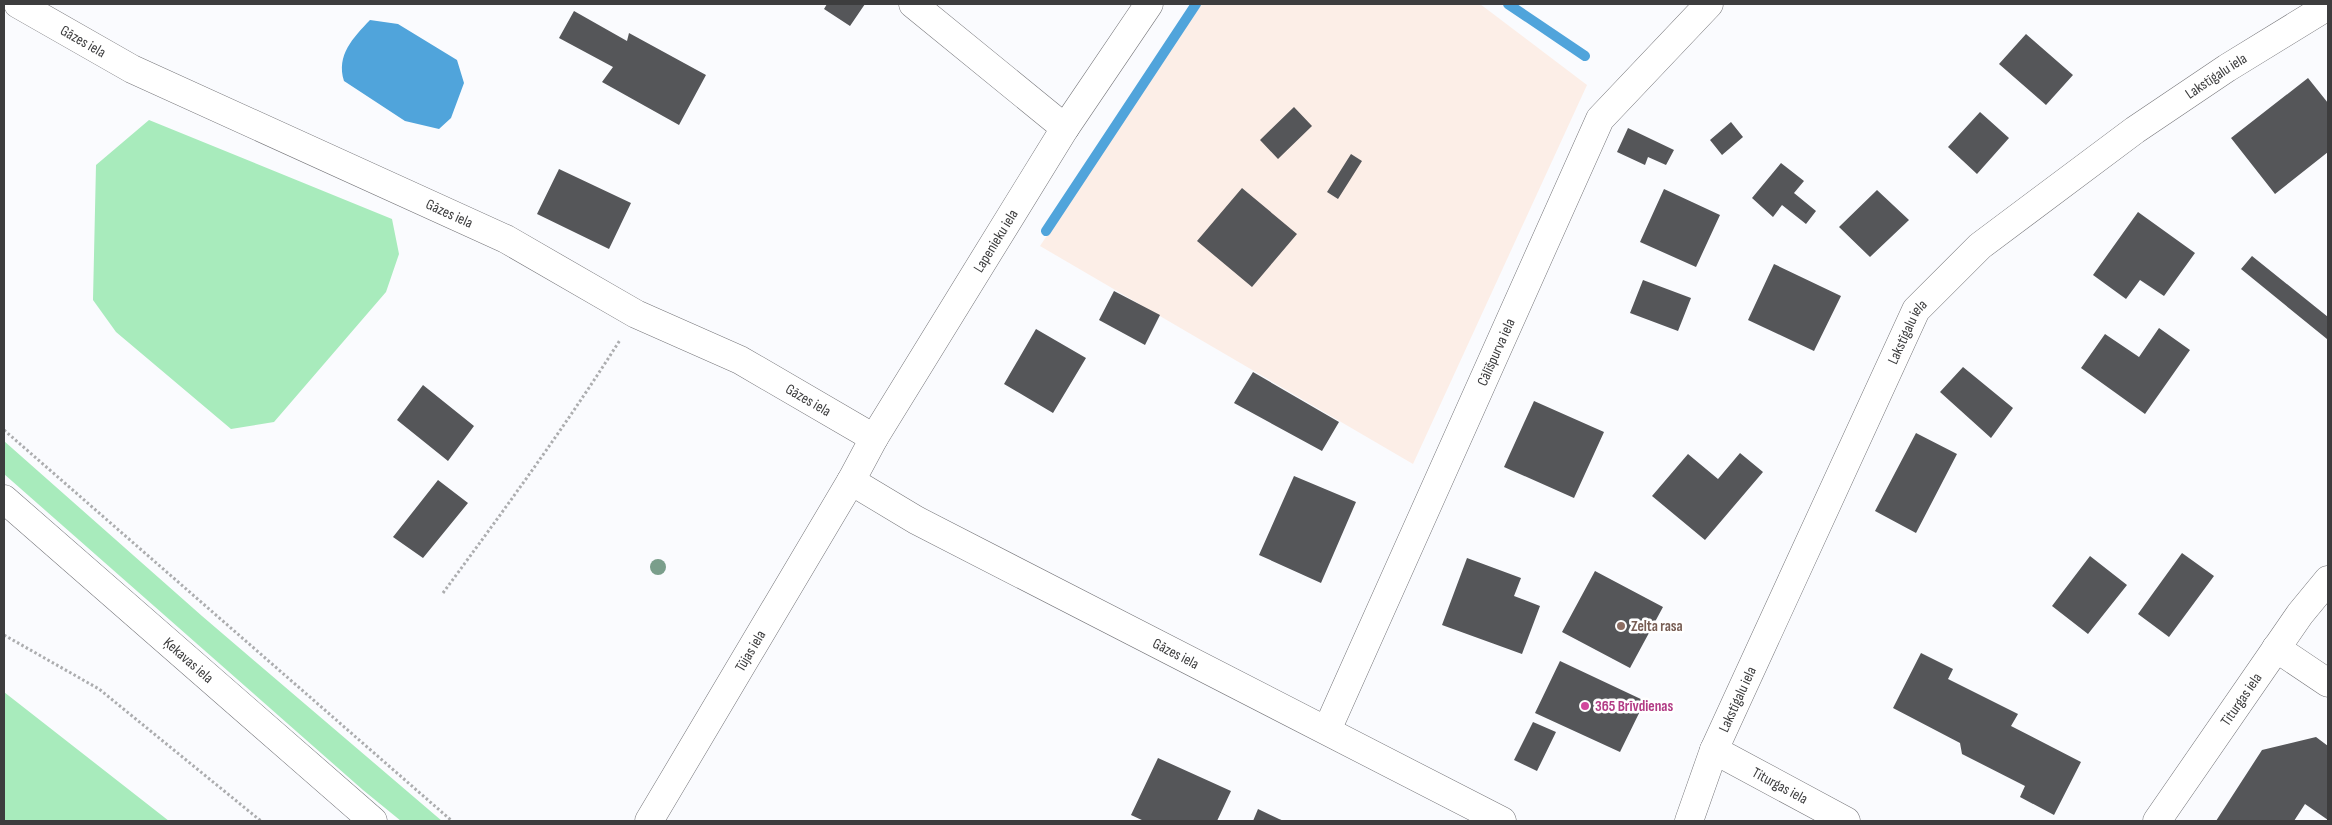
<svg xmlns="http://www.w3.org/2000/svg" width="2332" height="825" viewBox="0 0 2332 825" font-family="'Sofia Sans Condensed',sans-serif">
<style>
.industrial{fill:#fceee7}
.green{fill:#a8ebbc}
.water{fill:#50a4db}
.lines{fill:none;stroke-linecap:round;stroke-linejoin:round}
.stream{stroke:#50a4db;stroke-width:10}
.building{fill:#555659}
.minor-casing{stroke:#757579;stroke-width:29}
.secondary-casing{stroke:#757579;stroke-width:29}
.path{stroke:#acadaf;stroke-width:3;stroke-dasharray:2.5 2.5;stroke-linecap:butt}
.minor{stroke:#fff;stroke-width:28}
.secondary{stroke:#fff;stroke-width:28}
.tree{fill:#7a9e8b}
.education-dot{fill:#8d6e63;stroke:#fff;stroke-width:2}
.hotel-dot{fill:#d1479c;stroke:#fff;stroke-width:2}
.labels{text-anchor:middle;stroke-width:5;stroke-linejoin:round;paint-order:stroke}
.street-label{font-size:15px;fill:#3d3d3e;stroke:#fff}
.education-label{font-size:15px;font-weight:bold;fill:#785e54;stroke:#fff;text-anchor:start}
.hotel-label{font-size:15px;font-weight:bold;fill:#b23c85;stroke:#fff;text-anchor:start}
</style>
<rect width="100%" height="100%" fill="#fafbfe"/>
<path class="industrial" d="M 1201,4 L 1480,4 L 1587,85 L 1413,464 L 1040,246 Z"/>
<path class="green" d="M 149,120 L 392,219 L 399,254 L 386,292 L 274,422 L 231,429 L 116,332 L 93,300 L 96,165 Z
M 4,441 L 202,616 L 442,821 L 401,821 L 363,790 L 4,474 Z
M 4,692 L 169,821 L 4,821 Z"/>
<path class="water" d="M 370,20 L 398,24 L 457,60 L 464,83 L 451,118 L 439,129 L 405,121 L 344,81 C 336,55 353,38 370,20 Z"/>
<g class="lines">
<path class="stream" d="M 1508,4 L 1585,56
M 1046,231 L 1196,4"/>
</g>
<path class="building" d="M 827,4 L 865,4 L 850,26 L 824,9 Z
M 574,11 L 627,41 L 629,33 L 706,75 L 679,125 L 602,82 L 613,67 L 559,38 Z
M 2026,34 L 2073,75 L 2046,105 L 1999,64 Z
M 2308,78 L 2328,103 L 2328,152 L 2275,194 L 2231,138 Z
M 1294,107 L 1312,126 L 1278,159 L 1260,140 Z
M 1980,112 L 2009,138 L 1977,174 L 1948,147 Z
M 1731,122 L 1743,137 L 1722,155 L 1710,140 Z
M 1628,128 L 1674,150 L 1666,165 L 1648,157 L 1645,165 L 1617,152 Z
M 1351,154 L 1362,161 L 1338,199 L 1327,192 Z
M 1781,163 L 1804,181 L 1794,193 L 1816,211 L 1806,224 L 1782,205 L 1773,217 L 1752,198 Z
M 559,169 L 631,203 L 609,249 L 537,214 Z
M 1242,188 L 1297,234 L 1252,287 L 1197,241 Z
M 1664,189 L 1720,215 L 1696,267 L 1640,242 Z
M 1877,190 L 1909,220 L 1870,257 L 1839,227 Z
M 2138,212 L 2195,253 L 2164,296 L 2140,280 L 2126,299 L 2093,275 Z
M 2252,256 L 2328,317 L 2327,339 L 2241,269 Z
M 1774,264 L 1841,296 L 1814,351 L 1748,320 Z
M 1643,280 L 1691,298 L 1678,331 L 1630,313 Z
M 1114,291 L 1160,315 L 1145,345 L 1099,320 Z
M 2159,328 L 2190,350 L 2145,414 L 2081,368 L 2105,334 L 2139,357 Z
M 1036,329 L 1086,358 L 1053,413 L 1004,384 Z
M 1963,367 L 2013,408 L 1991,438 L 1940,392 Z
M 1253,372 L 1339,422 L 1322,451 L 1234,403 Z
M 423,385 L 474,426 L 448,461 L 397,420 Z
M 1534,401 L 1604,432 L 1574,498 L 1504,467 Z
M 1916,433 L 1957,454 L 1916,533 L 1875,511 Z
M 1740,453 L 1763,472 L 1705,540 L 1652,496 L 1688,454 L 1718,479 Z
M 1294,476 L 1356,502 L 1321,583 L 1259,555 Z
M 438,480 L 468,503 L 423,558 L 393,537 Z
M 2182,553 L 2214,576 L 2169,637 L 2138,614 Z
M 2090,556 L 2127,585 L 2088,634 L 2052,606 Z
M 1467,558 L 1521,578 L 1514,596 L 1540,606 L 1522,654 L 1442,625 Z
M 1595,571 L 1663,607 L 1630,668 L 1562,632 Z
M 1921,653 L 1953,669 L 1948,679 L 2018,714 L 2011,726 L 2081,762 L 2054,815 L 2020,797 L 2025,786 L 1962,754 L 1960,743 L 1893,708 Z
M 1560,661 L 1645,701 L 1620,752 L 1535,713 Z
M 1533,722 L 1556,732 L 1537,771 L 1514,760 Z
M 2316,737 L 2328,746 L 2328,820 L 2305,804 L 2294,821 L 2216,821 L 2262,750 Z
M 1158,758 L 1231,791 L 1217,821 L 1144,821 L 1131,815 Z
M 1258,809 L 1279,819 L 1284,821 L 1253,821 Z"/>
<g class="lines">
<g class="minor-casing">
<g id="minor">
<path id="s1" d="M 18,4 L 132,69 L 506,239 L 636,314 L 740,360 L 874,438"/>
<path d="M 913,4 L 1065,128"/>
<path id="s2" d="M 851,481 L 916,520 L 1502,821"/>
<path d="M 2276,648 L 2328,683"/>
<path id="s3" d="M 1327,730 L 1600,119 L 1709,4"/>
<path id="s4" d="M 1714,750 L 1846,821"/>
<path id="s5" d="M 649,821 L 851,481 L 874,438 L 1065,128 L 1149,4"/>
<path id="s6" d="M 1689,821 L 1714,750 L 1916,310 L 1980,246 L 2135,130 L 2227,68 L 2328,6"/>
<path id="s7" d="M 2157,821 L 2300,614 L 2328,580"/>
</g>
</g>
<g class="secondary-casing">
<g id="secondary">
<path id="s8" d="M 4,499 L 373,821"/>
</g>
</g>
<path class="path" d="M 4,430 L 452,821
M 443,593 C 504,510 565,427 620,340
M 4,635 L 99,689 L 261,821"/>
<use href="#minor" class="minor"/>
<use href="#secondary" class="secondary"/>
</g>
<circle class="tree" cx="658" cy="567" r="8"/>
<circle class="education-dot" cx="1621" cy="626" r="5"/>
<circle class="hotel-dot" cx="1585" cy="706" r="5"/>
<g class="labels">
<g class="street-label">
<text dy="5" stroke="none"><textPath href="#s1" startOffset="75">Gāzes iela</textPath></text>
<text dy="5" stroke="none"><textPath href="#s6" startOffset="941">Lakstīgalu iela</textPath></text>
<text dy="5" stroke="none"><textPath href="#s1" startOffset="480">Gāzes iela</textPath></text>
<text dy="5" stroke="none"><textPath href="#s5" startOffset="676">Lapenieku iela</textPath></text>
<text dy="5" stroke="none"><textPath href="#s6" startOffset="536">Lakstīgalu iela</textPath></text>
<text dy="5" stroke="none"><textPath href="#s3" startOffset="414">Cālīšpurva iela</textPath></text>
<text dy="5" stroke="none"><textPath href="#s1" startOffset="885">Gāzes iela</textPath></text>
<text dy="5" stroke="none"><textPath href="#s5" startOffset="198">Tūjas iela</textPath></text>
<text dy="5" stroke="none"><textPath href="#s2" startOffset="368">Gāzes iela</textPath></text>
<text dy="5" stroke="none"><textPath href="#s8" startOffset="245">Ķekavas iela</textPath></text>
<text dy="5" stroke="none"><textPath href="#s6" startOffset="131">Lakstīgalu iela</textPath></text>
<text dy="5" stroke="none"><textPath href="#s7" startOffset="148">Titurgas iela</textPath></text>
<text dy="5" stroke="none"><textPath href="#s4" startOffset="75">Titurgas iela</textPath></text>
</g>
<g class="education-label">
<text x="1631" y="631">Zelta rasa</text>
</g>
<g class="hotel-label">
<text x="1595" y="711">365 Brīvdienas</text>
</g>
</g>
<rect width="2332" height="825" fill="none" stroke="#3d3d3e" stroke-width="10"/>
</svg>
